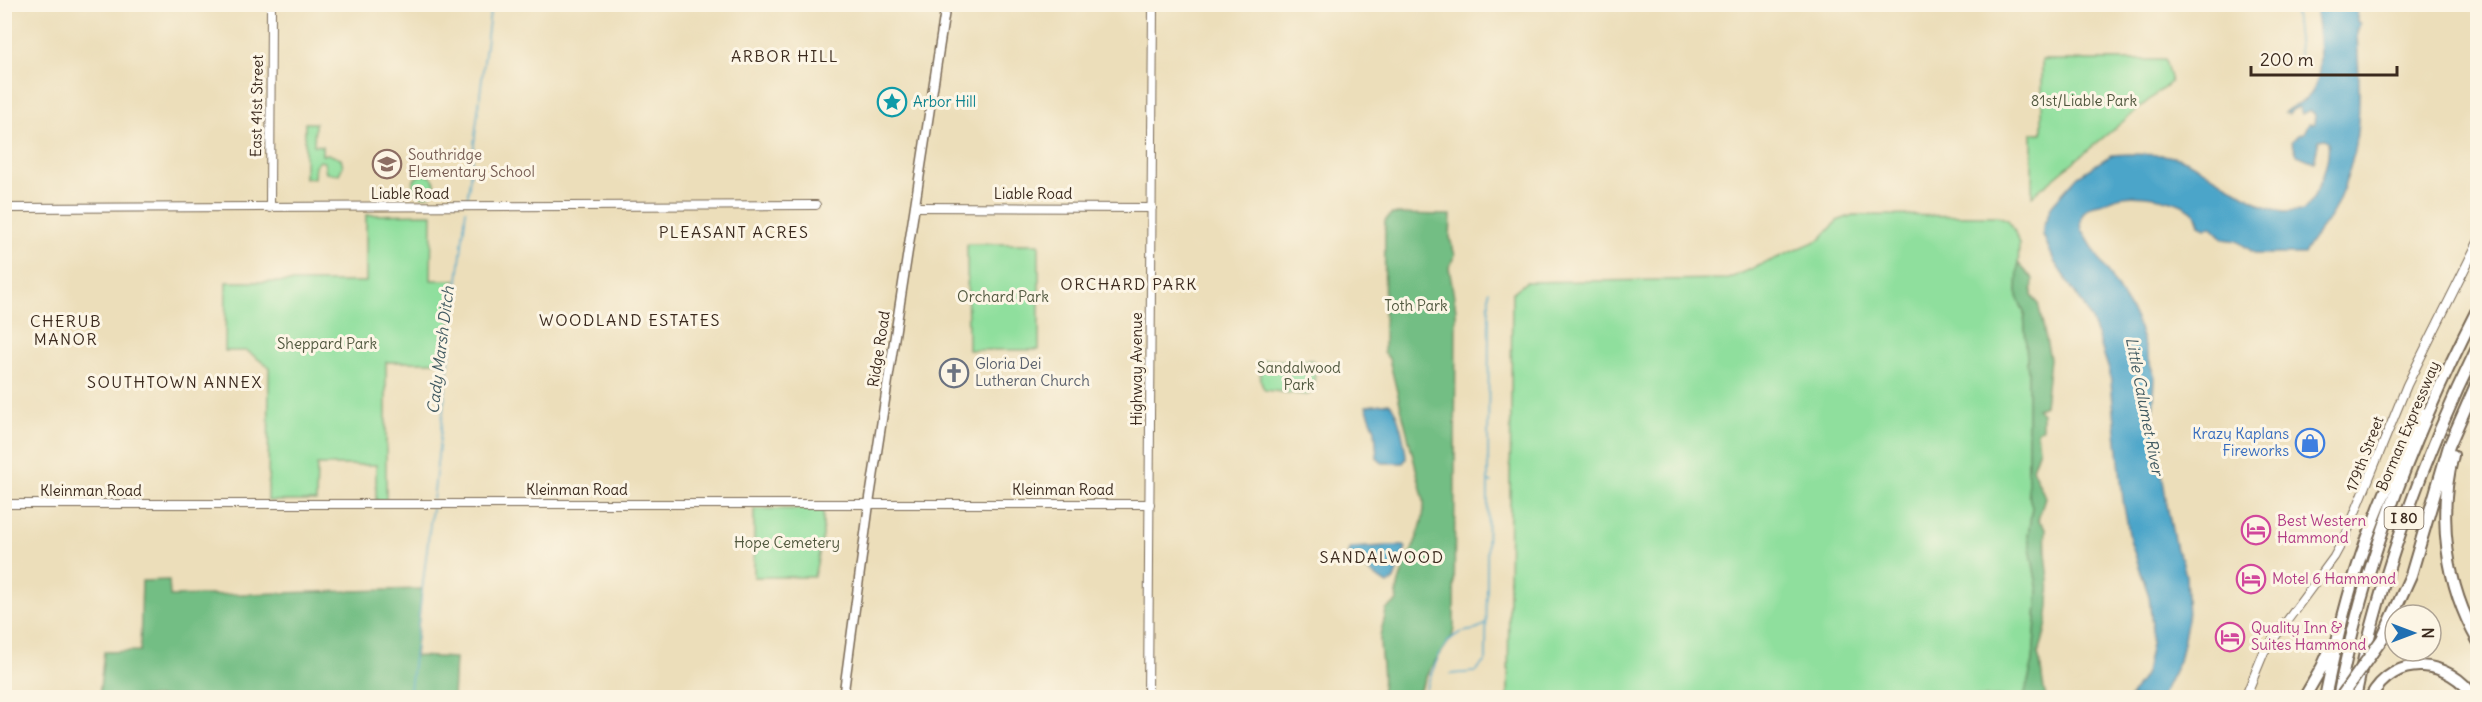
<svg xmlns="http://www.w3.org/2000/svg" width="2482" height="702" viewBox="0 0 2482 702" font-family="Delius,sans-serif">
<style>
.green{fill:#8fdf9d;stroke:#65845e;stroke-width:1.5}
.forest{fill:#73be84;stroke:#577451;stroke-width:1.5}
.water{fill:#4ca5c9;stroke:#446874;stroke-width:1.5}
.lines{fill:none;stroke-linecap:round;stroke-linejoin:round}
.stream{stroke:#4ca5c9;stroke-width:1.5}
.secondary-casing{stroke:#796955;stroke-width:10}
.primary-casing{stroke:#796955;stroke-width:11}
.highway-casing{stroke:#796955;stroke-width:14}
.secondary{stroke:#fff;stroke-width:8}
.primary{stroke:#fff;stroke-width:8}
.highway{stroke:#fff;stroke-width:10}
.highway-bridge-casing{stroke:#796955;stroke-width:14;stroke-linecap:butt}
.highway-bridge{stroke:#fff;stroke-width:10}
.labels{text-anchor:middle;stroke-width:6;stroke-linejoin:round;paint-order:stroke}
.shield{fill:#fcf5e5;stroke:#75675a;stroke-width:1.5}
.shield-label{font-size:14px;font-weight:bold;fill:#3b2a1e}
.park-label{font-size:15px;fill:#50573e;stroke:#fcf5e5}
.culture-label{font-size:15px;fill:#0d838f;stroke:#fcf5e5;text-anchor:start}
.street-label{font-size:15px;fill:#3b2a1e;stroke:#fcf5e5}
.education-label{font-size:15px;fill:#785e54;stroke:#fcf5e5;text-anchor:start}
.worship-label{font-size:15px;fill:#5b616d;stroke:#fcf5e5;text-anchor:start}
.shop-label{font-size:15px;fill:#366cbe;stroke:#fcf5e5;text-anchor:end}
.hotel-label{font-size:15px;fill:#b23c85;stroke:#fcf5e5;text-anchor:start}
.neighbourhood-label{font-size:16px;letter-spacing:1.5px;fill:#3b2a1e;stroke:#fcf5e5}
.water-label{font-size:16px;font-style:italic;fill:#425b62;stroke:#fcf5e5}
</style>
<rect width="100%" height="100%" fill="#fcf5e5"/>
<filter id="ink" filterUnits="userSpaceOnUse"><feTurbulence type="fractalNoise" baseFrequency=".0167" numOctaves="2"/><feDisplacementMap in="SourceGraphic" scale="12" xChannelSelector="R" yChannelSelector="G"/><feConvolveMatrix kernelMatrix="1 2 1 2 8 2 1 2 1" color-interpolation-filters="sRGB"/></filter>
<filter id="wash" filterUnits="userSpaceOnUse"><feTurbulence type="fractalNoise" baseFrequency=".008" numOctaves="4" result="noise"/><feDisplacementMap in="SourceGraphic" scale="24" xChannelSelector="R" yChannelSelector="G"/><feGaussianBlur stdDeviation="1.35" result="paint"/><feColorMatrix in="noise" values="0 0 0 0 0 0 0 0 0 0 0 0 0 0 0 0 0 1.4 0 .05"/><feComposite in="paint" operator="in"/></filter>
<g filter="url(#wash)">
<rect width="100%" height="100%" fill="#ecdeba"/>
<path class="green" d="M 2042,60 L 2165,60 L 2171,82 L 2032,196 L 2032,133 L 2042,133 Z
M 305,123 L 315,123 L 314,145 L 322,146 L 322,155 L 328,154 L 341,159 L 343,166 L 339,174 L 326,173 L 324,162 L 320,161 L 315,166 L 314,178 L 305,178 Z
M413 185a11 11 0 1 1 22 0a11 11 0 1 1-22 0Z
M 432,214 L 431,280 L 455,280 L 445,362 L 386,362 L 386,501 L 376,501 L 376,465 L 317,465 L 316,501 L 268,501 L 269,367 L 247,351 L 225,351 L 226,282 L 366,282 L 366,215 Z
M 1853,215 L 1998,216 L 2008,220 L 2015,232 L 2019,244 L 2017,296 L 2024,312 L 2028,373 L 2028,492 L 2032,507 L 2028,536 L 2038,591 L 2033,662 L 2024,697 L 1508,698 L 1512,293 L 1526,282 L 1728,279 L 1821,239 L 1837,221 Z
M 967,244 L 1039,244 L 1039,350 L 968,350 Z
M 1264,360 L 1312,360 L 1315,364 L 1314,391 L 1307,395 L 1265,390 C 1259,383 1259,367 1264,360 Z
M 754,509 L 823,509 L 823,536 L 814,577 L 754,577 Z"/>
<path class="forest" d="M 1391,214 L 1451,215 L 1450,239 L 1455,255 L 1449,267 L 1456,310 L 1454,629 L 1452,637 L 1430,669 L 1416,697 L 1380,697 C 1386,678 1380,658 1380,639 C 1380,630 1385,621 1386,610 L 1397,601 C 1394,572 1426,538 1424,501 L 1389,359 L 1384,352 L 1385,221 Z
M 2018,263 L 2033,279 L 2032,296 L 2038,303 L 2050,358 L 2045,406 L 2036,409 L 2042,413 L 2042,428 L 2037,432 L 2039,449 L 2032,468 L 2045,497 L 2038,520 L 2046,528 C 2044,551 2047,559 2049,580 C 2051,603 2047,633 2038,654 C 2043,671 2041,682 2046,697 L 2024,697 L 2033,662 L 2038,591 L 2028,536 L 2032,507 L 2028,492 L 2028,373 L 2024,312 L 2017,296 Z
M 169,580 L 170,596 L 422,589 L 415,656 L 455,658 L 453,697 L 99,697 L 104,652 L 140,651 L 142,581 Z"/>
<path class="water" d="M 2315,5 L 2357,5 L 2357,21 L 2360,24 L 2357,32 C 2360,98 2364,147 2335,208 C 2327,225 2311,238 2304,254 L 2256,254 L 2237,241 L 2224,239 L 2212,227 L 2206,228 L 2200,225 C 2198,200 2143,193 2123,196 C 2114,197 2108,202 2100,204 C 2094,205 2088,206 2084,212 C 2080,217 2081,224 2082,230 L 2136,319 L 2155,378 L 2153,415 L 2167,505 L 2176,550 L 2182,559 L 2186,576 L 2188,619 L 2179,661 L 2161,697 L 2130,697 L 2145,673 L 2151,644 L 2152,626 L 2149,596 L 2130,540 L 2123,500 L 2110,373 L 2098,337 L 2086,309 L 2055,263 L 2043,235 L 2043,227 L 2052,205 L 2078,176 L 2111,155 L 2129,154 L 2164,155 L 2186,160 L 2260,204 L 2283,212 L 2303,211 C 2317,197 2331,162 2328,142 L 2325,139 L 2319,140 L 2314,162 L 2297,155 L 2292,141 L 2299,135 L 2304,133 L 2309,123 L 2314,124 L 2315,115 L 2310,110 L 2302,114 L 2299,107 L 2290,111 L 2289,114 L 2284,113 C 2290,106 2301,104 2308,97 C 2327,79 2318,29 2315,5 Z
M 1389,403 C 1398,409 1406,447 1406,459 L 1403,463 L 1382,463 L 1377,458 L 1375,430 L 1366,406 Z
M 1386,546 L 1404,546 L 1406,548 L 1394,579 L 1388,585 L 1348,557 L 1350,548 Z"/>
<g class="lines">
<path class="stream" d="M 2294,4 L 2301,66 L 2304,66
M 467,202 L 491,4
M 1488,482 L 1489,291
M 433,500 L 466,210
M 1450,674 L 1475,672 L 1486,660 L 1488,482 L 1492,482
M 409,698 L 432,508
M 1422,698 C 1430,680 1438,646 1456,635 C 1467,628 1477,634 1486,623"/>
</g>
</g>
<g filter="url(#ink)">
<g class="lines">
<g class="secondary-casing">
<path id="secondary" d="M 915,207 L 1152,208
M 4,208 L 816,205
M 270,208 L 271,4
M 4,504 L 1150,504
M 1148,698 L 1153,4
M 2245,698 L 2264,652 L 2334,557 L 2346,535 L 2407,385 L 2478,242"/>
</g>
<g class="primary-casing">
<path id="primary" d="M 843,698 L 869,504 L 946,4"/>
</g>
<g class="highway-casing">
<path id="highway" d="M 2453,455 C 2437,517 2446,585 2478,641
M 2382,639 L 2411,575 L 2449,446 L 2478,380
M 2304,698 L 2322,667 L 2330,649
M 2325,698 C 2334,654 2343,611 2357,568 C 2374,515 2397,463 2421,412
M 2338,698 C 2364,561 2415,431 2478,308
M 2355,698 C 2380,575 2423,459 2478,346
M 2370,698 C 2395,652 2449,659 2475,698"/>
</g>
<use href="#secondary" class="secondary"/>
<use href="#primary" class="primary"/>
<use href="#highway" class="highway"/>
<g class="highway-bridge-casing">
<path id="highway-bridge" d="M 2340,698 L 2382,639"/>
</g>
<use href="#highway-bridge" class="highway-bridge"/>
</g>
</g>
<defs>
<g id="sight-ring" transform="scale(1.5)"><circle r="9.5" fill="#fcf5e5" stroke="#0f9aa8" stroke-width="1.5"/><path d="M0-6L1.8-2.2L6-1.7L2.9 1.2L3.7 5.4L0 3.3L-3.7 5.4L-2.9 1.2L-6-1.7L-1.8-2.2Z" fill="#0f9aa8"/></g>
<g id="school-ring" transform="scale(1.5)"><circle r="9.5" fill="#fcf5e5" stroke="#8d6e63" stroke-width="1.5"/><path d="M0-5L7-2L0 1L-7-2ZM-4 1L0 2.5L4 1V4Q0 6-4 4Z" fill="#8d6e63"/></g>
<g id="church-ring" transform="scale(1.5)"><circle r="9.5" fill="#fcf5e5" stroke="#6b7280" stroke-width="1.5"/><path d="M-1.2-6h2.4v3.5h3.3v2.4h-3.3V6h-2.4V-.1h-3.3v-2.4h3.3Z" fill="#6b7280"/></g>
<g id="shop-ring" transform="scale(1.5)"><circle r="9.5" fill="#fcf5e5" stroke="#3f7fe0" stroke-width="1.5"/><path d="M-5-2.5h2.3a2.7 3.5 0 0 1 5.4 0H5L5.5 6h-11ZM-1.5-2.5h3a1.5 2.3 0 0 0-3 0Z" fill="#3f7fe0"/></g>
<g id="hotel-ring" transform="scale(1.5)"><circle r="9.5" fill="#fcf5e5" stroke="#d1479c" stroke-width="1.5"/><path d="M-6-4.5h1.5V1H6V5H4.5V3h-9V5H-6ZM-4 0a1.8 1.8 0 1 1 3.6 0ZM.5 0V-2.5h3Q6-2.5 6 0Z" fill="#d1479c"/></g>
</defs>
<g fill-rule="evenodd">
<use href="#sight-ring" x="892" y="102"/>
<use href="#school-ring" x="387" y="164"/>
<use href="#church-ring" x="954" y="373"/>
<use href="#shop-ring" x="2310" y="443"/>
<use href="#hotel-ring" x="2256" y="530"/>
<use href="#hotel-ring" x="2251" y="579"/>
<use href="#hotel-ring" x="2230" y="637"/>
</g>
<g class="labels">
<rect class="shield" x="2384.5" y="507" width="39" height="22" rx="4.5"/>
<g class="shield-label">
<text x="2404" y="523">I 80</text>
</g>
<g class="park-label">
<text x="2084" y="106">81st/Liable Park</text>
<text x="1003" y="302">Orchard Park</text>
<text x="1416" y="311">Toth Park</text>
<text x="327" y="349">Sheppard Park</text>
<text x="1299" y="373">Sandalwood<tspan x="1299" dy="17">Park</tspan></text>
<text x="787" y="548">Hope Cemetery</text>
</g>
<g class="culture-label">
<text x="913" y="107">Arbor Hill</text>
</g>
<g class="street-label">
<text transform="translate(257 106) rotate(-89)" y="5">East 41st Street</text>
<text x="410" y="199">Liable Road</text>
<text x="1033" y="199">Liable Road</text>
<text transform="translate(879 349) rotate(-81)" y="5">Ridge Road</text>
<text transform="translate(1137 369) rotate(-90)" y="5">Highway Avenue</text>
<text transform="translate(2408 426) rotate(-67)" y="5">Borman Expressway</text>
<text transform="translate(2365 454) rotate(-69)" y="5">179th Street</text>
<text x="577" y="495">Kleinman Road</text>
<text x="1063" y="495">Kleinman Road</text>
<text x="91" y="496">Kleinman Road</text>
</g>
<g class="education-label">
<text x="408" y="160">Southridge<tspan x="408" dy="17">Elementary School</tspan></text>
</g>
<g class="worship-label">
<text x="975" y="369">Gloria Dei<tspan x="975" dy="17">Lutheran Church</tspan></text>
</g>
<g class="shop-label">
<text x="2289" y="439">Krazy Kaplans<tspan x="2289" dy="17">Fireworks</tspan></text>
</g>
<g class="hotel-label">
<text x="2277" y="526">Best Western<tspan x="2277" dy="17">Hammond</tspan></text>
<text x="2272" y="584">Motel 6 Hammond</text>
<text x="2251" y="633">Quality Inn &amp;<tspan x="2251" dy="17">Suites Hammond</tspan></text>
</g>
<g class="neighbourhood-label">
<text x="785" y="62">ARBOR HILL</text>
<text x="734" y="238">PLEASANT ACRES</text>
<text x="1129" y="290">ORCHARD PARK</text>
<text x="630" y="326">WOODLAND ESTATES</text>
<text x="66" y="327">CHERUB<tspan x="66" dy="18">MANOR</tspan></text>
<text x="175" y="388">SOUTHTOWN ANNEX</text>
<text x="1382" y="563">SANDALWOOD</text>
</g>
<g class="water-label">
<text transform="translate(440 350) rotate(-83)" y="6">Cady Marsh Ditch</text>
<text transform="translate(2145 406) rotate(79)" y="6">Little Calumet River</text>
</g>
</g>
<rect width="2482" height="702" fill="none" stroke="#fcf5e5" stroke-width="24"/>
<g transform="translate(2413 633) rotate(90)"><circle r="28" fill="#fcf5e5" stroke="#afa495" stroke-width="1.5"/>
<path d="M0-4.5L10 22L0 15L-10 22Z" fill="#1f6fb2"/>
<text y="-9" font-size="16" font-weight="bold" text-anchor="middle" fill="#3b2a1e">N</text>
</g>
<path d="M2251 66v9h146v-9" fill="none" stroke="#3b2a1e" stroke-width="3"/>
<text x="2260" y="66" font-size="18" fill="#3b2a1e" stroke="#fcf5e5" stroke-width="4.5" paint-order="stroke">200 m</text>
</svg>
